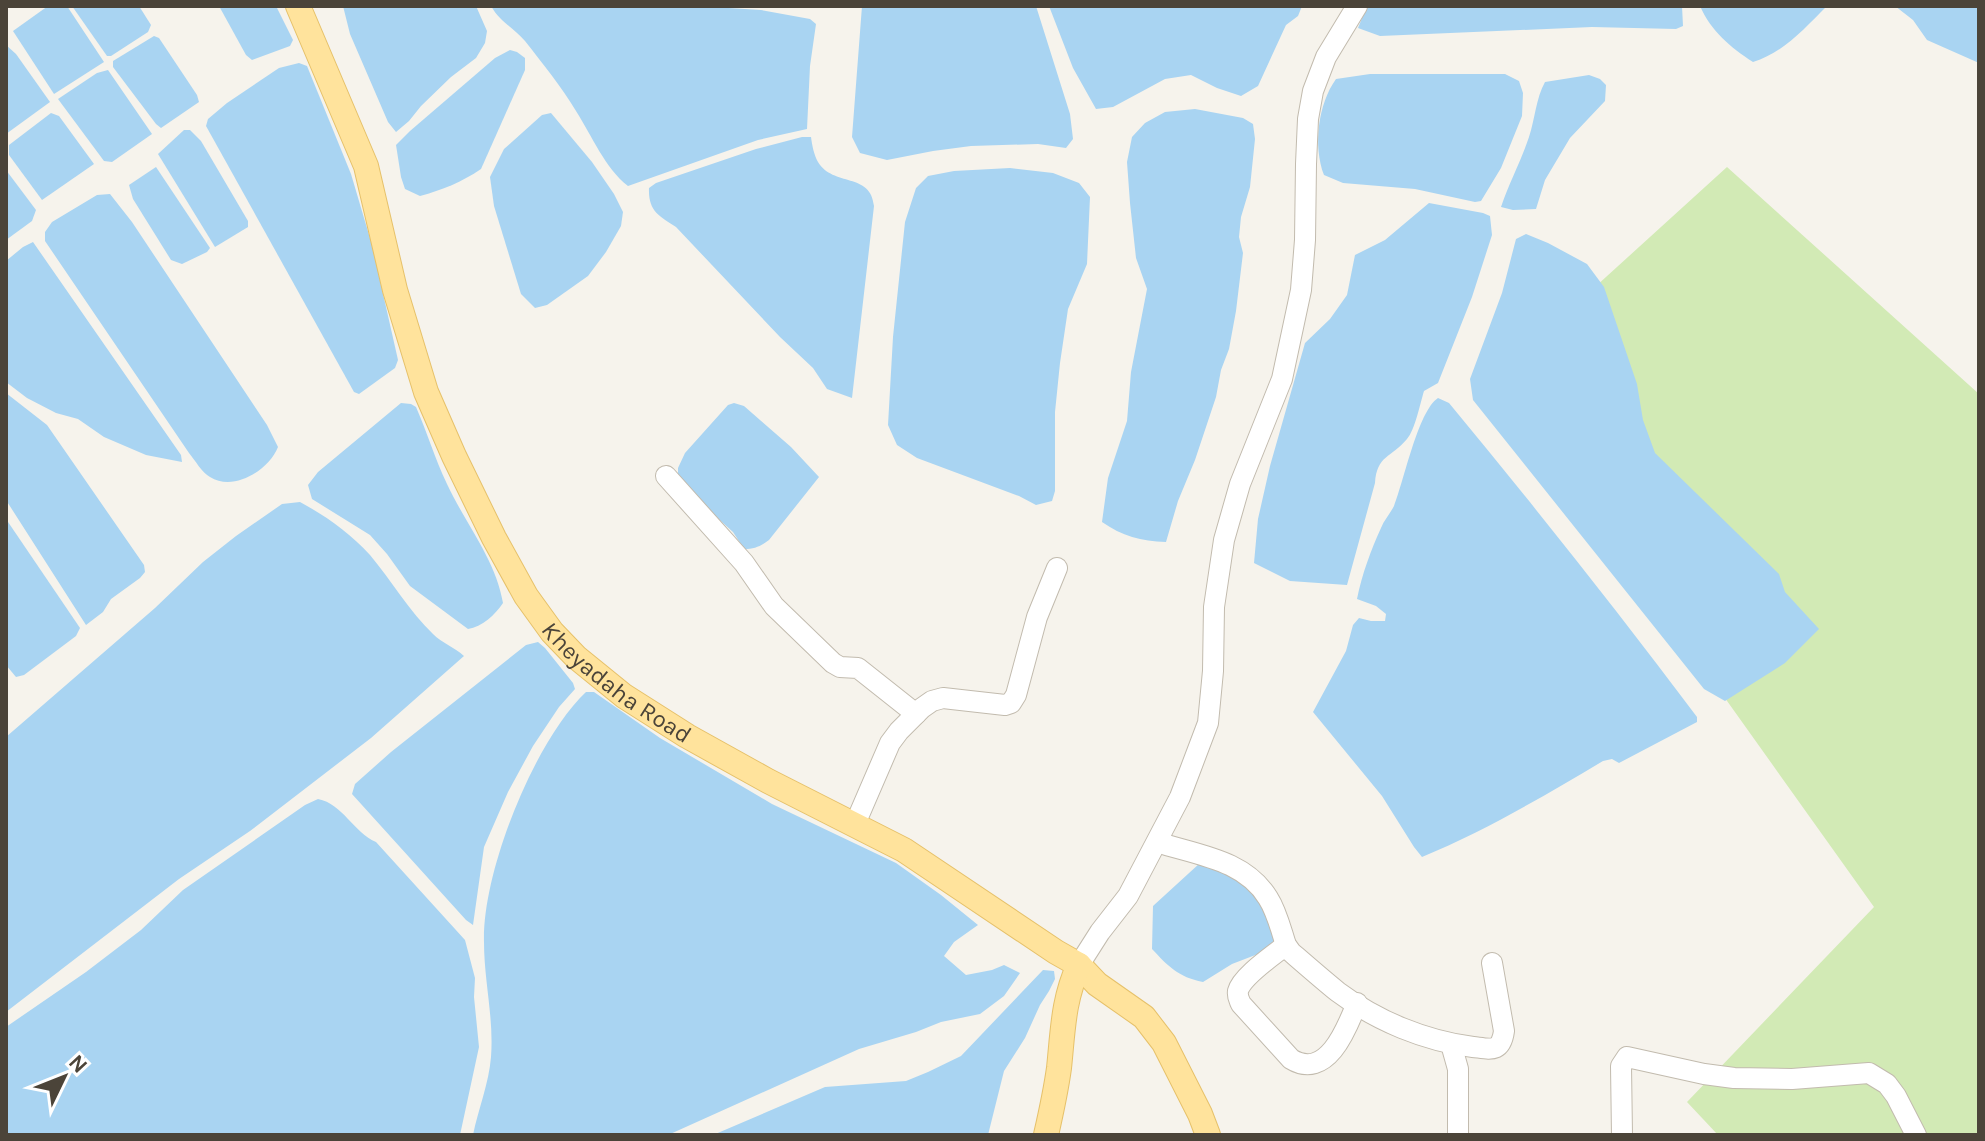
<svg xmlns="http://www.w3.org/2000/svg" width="1985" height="1141" viewBox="0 0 1985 1141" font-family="Karla,sans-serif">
<rect width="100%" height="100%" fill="#f6f3ec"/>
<polygon fill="#d2eab5" points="1727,167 1979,394 1979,1135 1718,1135 1687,1102 1874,907 1496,377"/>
<g fill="#a9d4f2">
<polygon points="48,6 67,6 104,62 54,94 13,31"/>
<polygon points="72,6 139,6 151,25 148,32 111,56 107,56"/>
<polygon points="219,6 276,6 293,40 290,46 252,60 246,55"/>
<polygon points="343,6 476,6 487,31 485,43 476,58 451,77 421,106 409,121 396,132 388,122 350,34"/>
<path d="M 491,6 L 696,6 L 761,10 L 810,19 L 816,24 L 810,66 L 807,129 L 758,140 L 628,186 C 605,168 592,136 576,111 C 561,86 543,64 525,41 C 513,27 500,22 491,6 Z"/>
<polygon points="862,6 1036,6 1070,114 1073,139 1066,148 1038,144 971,146 933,151 887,160 860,153 852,137"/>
<polygon points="1049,6 1302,6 1298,16 1286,25 1258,86 1241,96 1217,88 1191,75 1165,79 1113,107 1096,109 1073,68"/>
<polygon points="1367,6 1682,6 1683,26 1676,29 1592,27 1380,36 1358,28"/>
<path d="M 1700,6 L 1827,6 C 1805,28 1783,53 1753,62 C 1730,47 1711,31 1700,6 Z"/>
<polygon points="1895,6 1979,6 1979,63 1927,40 1913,20"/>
<polygon points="154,36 159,38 197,95 199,102 161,128 156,124 113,67 113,61"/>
<polygon points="6,45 16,54 50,102 6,134"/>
<path d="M 510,50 L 517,52 L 525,58 L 525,70 L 481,169 C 462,182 442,190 420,196 L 405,189 L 401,177 L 396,145 L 410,131 L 495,58 Z"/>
<polygon points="299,63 307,66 351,174 372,245 398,360 395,368 359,394 354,392 206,126 208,119 227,103 279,68"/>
<polygon points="108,70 152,134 112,162 104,161 58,99 97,73"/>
<path d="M 1370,74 L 1505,74 L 1519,81 L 1523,93 L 1522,116 L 1501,168 L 1481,201 L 1475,202 L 1415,189 L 1343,183 L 1324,175 C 1313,146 1318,104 1336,79 Z"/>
<path d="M 1589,75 L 1600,79 L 1606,85 L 1605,101 L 1570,138 L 1545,180 L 1536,209 L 1513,210 L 1501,207 C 1509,183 1521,161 1529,137 C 1535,119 1536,98 1545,82 Z"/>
<path d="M 1195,109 L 1243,118 L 1253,124 L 1255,139 L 1250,187 L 1241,217 L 1239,237 L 1243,253 L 1236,311 L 1229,349 L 1221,370 L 1216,397 L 1195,460 L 1178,501 L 1166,542 C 1141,541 1122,536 1102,522 L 1108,478 L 1127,421 L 1131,372 L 1147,289 L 1136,258 L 1130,203 L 1127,162 L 1132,137 L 1145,123 L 1165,112 Z"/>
<polygon points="51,113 59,116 94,164 42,200 9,155 9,145"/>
<polygon points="551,113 592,162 614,194 623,212 621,226 606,252 588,276 547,305 535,308 521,294 494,206 490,177 504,149 542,115"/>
<polygon points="184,130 190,130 201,141 248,221 248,227 215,247 158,154"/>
<path d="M 802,137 L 811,137 C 812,145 814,155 818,162 C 833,187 871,172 874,206 L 852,398 L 827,389 L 813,368 L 780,337 L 676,227 C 659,216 648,211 649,188 L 656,183 L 756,149 Z"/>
<polygon points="156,167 210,248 207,252 182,264 171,260 133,199 129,185"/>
<polygon points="1010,168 1053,173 1079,183 1090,197 1087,264 1068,309 1060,363 1055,412 1055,491 1052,501 1036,505 1019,496 917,458 897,445 888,425 893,337 905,222 916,188 928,176 954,171"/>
<polygon points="6,170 36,210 32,221 6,240"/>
<path d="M 110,194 L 132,222 L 267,425 L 278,447 C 269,470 234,492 210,477 C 202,473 195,460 189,453 L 45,241 L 45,232 L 52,222 L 97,195 Z"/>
<path d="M 1429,203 L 1483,213 L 1490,216 L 1492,235 L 1472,297 L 1438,383 L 1424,391 C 1420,404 1415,430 1407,439 C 1391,458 1377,455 1375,483 L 1347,585 L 1290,581 L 1254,563 L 1258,519 L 1270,466 L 1305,343 L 1330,319 L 1347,295 L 1355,255 L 1385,240 Z"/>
<polygon points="1526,234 1548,243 1587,264 1604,287 1637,384 1643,420 1655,453 1779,574 1785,592 1819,629 1785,663 1725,701 1704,689 1473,400 1470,379 1502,293 1516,239"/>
<polygon points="33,242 181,455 182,462 146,455 104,437 78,419 56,413 27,398 6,382 6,261 23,247"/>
<polygon points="6,393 47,425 144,565 145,572 140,578 111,599 103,612 86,625 6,500"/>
<path d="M 1438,398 L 1449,403 C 1534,506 1617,610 1697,717 L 1697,722 L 1619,763 L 1612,759 L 1603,761 C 1544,796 1485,831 1422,857 L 1414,847 L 1382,796 L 1313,712 L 1346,651 L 1353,625 L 1359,618 L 1371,621 L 1385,621 L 1386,614 L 1376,606 L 1357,599 C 1362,574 1371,550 1381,528 C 1384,520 1390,514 1394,506 C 1404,481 1418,411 1438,398 Z"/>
<path d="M 401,403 L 411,404 L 416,407 C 427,432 435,459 447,484 C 465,523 496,560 503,603 C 495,615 482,627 468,629 L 410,586 L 387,554 L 370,535 L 312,499 L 308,485 L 318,472 Z"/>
<path d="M 734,403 L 744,406 L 791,447 L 819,477 L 769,540 C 761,546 755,549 744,549 L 733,532 L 713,514 L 698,505 L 678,482 L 678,468 L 685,453 L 728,405 Z"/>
<path d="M 300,502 C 326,516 350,533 370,555 C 391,580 410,612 433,634 C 442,643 454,647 464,656 L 371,738 L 250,831 L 179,879 L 6,1012 L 6,737 L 155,608 L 203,562 L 236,536 L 282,504 Z"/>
<polygon points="6,519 80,628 76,636 24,675 16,677 6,665"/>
<polygon points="538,642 545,648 573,683 575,689 559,707 533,746 508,792 484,847 473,925 466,920 352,794 355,784 391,752 526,645"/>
<path d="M 586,692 L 594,692 L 660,738 L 772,804 L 896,863 L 941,895 L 978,925 L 954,942 L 944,956 L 966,975 L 992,970 L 1004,965 L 1020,973 L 1004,996 L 980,1014 L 941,1022 L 916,1032 L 859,1049 L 668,1135 L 473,1135 C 478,1110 489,1083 491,1057 C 494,1018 484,981 484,942 C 482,871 535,740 586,692 Z"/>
<path d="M 318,799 C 343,804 353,832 376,842 L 465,940 L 475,978 L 474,997 L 479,1047 L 460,1135 L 6,1135 L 6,1027 L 86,972 L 141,930 L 183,890 L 305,805 Z"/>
<path d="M 1200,863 L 1253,886 L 1276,937 L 1273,946 L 1258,954 L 1232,964 L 1203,982 C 1178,977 1168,966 1152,949 L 1153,906 Z"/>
<polygon points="1043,970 1054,971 1055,979 1049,991 1040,1005 1025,1038 1004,1071 988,1135 713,1135 825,1087 906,1081 928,1072 961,1056"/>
</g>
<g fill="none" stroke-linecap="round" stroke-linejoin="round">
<defs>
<g id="minor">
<polyline points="666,476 744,563 774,606 833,663 840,667 858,668 916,714"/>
<polyline points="855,824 890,743 899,731 922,708 932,701 943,698 1005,705 1011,703 1016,695 1037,617 1057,568"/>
<path d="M 1157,842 C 1196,855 1244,859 1268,898 C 1277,912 1281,930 1286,945 L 1291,952 C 1306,965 1322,979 1338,992 C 1377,1021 1425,1041 1473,1047 C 1491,1049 1501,1053 1504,1031 L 1492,963"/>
<path d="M 1286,945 C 1274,955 1242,976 1238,991 C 1237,997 1239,999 1241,1004 L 1291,1059 C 1327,1081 1347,1028 1357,1003"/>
<polyline points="1079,965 1100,932 1128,896 1180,797 1208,723 1213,671 1214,607 1224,540 1240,484 1282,379 1301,290 1305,240 1306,164 1308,119 1313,91 1326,57 1357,6"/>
<polyline points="1451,1044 1458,1069 1458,1135"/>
<polyline points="1622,1135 1621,1066 1627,1057 1704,1074 1734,1078 1792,1079 1869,1073 1887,1084 1896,1096 1916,1135"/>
</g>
<g id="major">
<path id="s1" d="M 298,6 L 366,166 L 395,290 L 426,392 L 454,456 L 494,538 L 526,596 L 552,632 L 576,657 L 624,696 L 687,736 L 768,781 L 904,850 L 1056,952 L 1079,965 L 1097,984 L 1144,1017 L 1164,1043 L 1200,1114 L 1208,1135"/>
<path d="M 1046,1135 C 1051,1113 1056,1090 1059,1068 C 1063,1030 1063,1000 1079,965"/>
</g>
</defs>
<use href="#minor" stroke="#c2bbae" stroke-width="22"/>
<use href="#major" stroke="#e6c16a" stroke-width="26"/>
<use href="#minor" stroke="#fff" stroke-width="20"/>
<use href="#major" stroke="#ffe39c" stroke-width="24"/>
</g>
<g text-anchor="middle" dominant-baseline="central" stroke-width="6" stroke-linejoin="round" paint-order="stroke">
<g font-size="24" fill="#4b4439" stroke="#fff">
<text stroke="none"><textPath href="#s1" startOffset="762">Kheyadaha Road</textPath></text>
</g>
</g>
<rect width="1985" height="1141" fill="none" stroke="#4b4439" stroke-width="16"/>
<g transform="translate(64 1077) rotate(47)" stroke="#ffffff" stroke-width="6" paint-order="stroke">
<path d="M0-6L14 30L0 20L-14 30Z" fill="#4b4439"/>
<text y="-12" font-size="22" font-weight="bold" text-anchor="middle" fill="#4b4439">N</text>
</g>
</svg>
